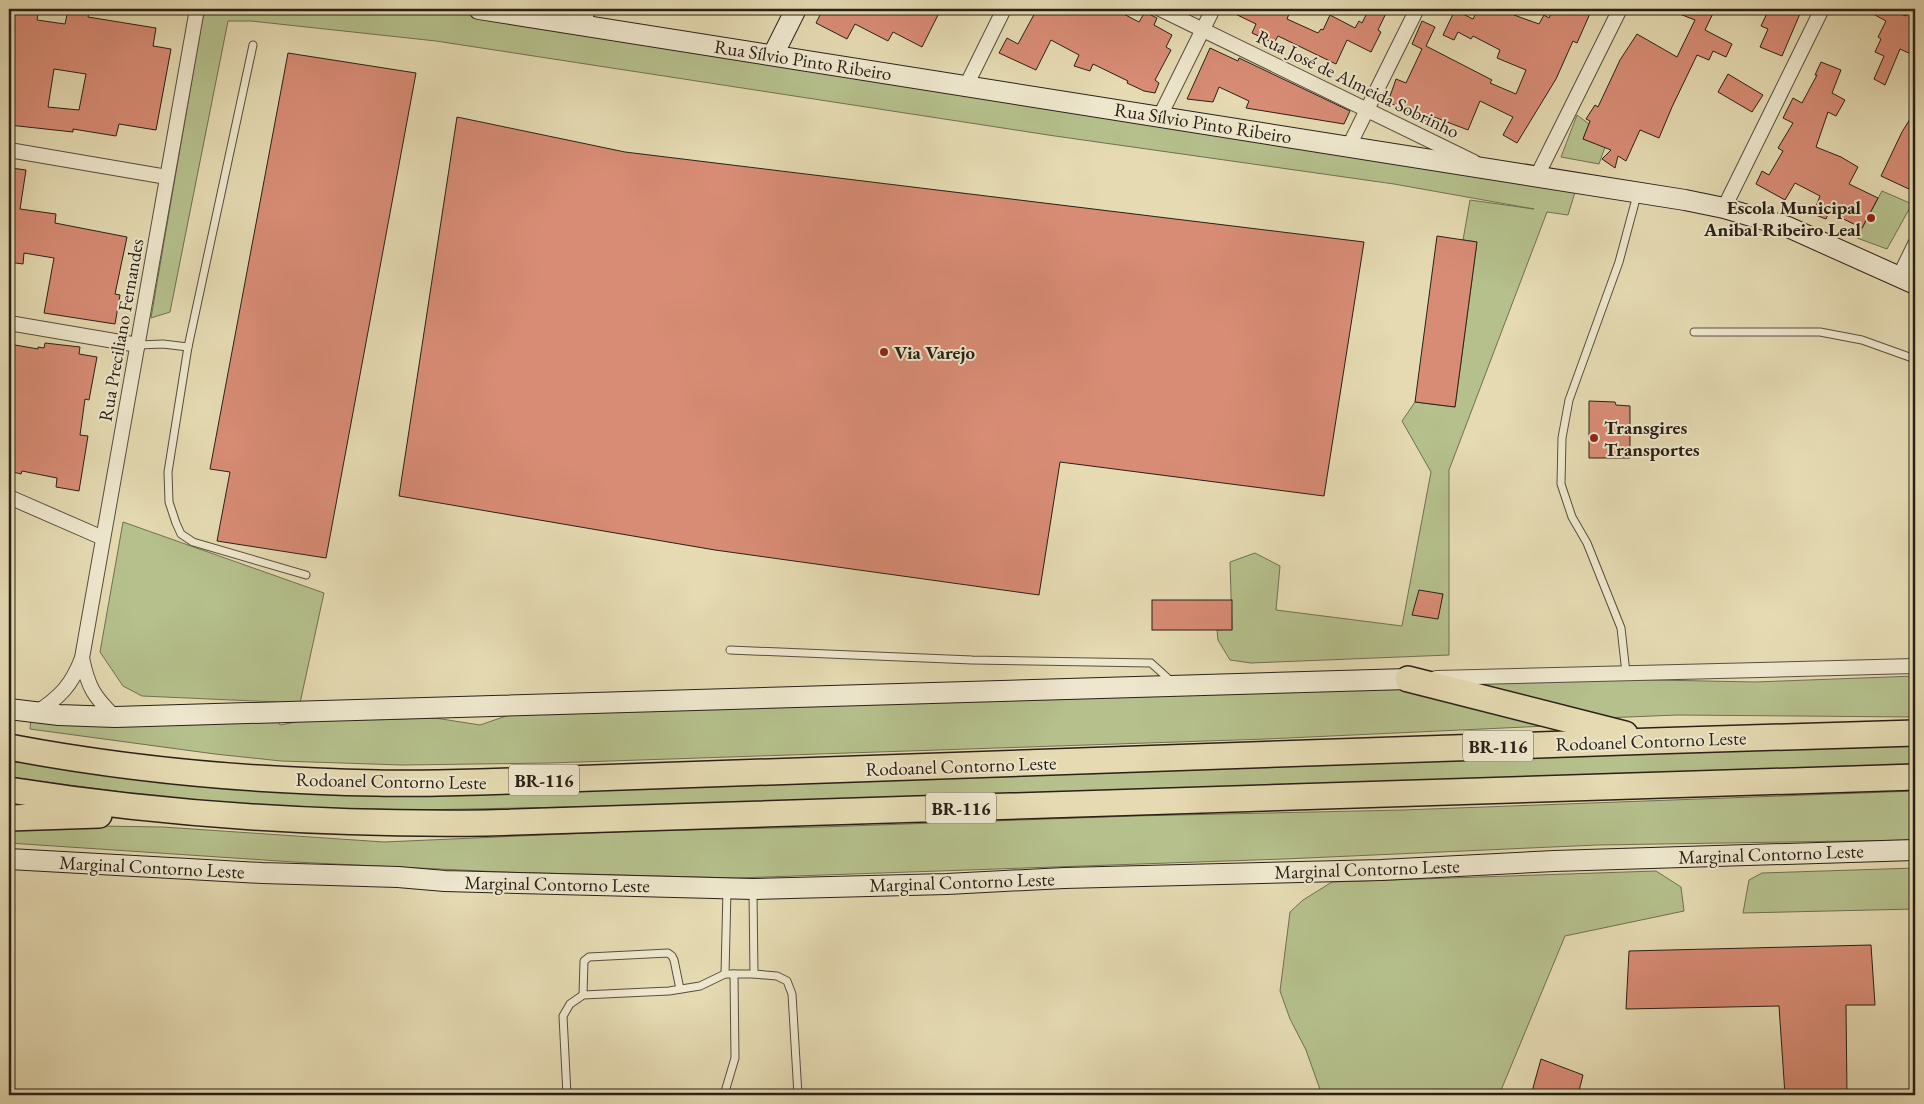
<svg xmlns="http://www.w3.org/2000/svg" width="1924" height="1104" viewBox="0 0 1924 1104" font-family="'EB Garamond',serif">
<rect width="100%" height="100%" fill="#e5dab2"/>
<filter id="stains"><feTurbulence type="fractalNoise" baseFrequency=".004" numOctaves="4"/><feColorMatrix values="0 0 0 0 .2 0 0 0 0 .09 0 0 0 0 .02 0 0 0 .5 -.17"/></filter>
<radialGradient id="worn" r=".72"><stop offset=".6" stop-color="#630" stop-opacity="0"/><stop offset="1" stop-color="#630" stop-opacity=".3"/></radialGradient>
<g fill="#b5c08c" stroke="#6f7052">
<polygon points="204,9 435,9 646,40 1576,189 1568,215 1547,212 1449,470 1449,655 1251,663 1230,660 1218,640 1217,630 1232,629 1230,562 1255,553 1280,566 1276,610 1402,626 1431,472 1402,421 1415,402 1455,407 1477,242 1463,240 1470,200 1534,209 1394,184 1055,136 436,41 251,21 228,21 170,312 151,318"/>
<polygon points="1577,115 1589,124 1583,139 1605,147 1599,164 1561,157"/>
<polygon points="1882,191 1912,204 1887,249 1857,238"/>
<polygon points="123,522 324,593 300,703 142,696 123,686 100,652"/>
<polygon points="1915,676 1915,717 1677,715 1603,718 1476,684 1605,679 1755,682"/>
<polygon points="1406,684 1547,726 1266,739 550,763 402,765 281,761 215,754 30,729 31,717 275,717 280,725 307,720 372,716 396,719 435,718 480,725 515,713"/>
<polygon points="1915,744 1915,767 1540,777 1362,785 886,797 720,804 416,810 315,808 225,803 129,793 9,777 9,754 231,786"/>
<polygon points="1915,791 1915,840 1597,845 1284,859 737,878 502,872 294,862 9,843 9,829 97,826 163,827 384,842 634,831 821,827 1134,816 1403,810"/>
<polygon points="1915,868 1915,909 1743,913 1749,880 1762,873"/>
<polygon points="1656,871 1681,887 1684,911 1565,936 1499,1095 1322,1095 1306,1050 1290,1019 1280,991 1290,912 1303,900 1332,882"/>
</g>
<g fill="#d88c75" stroke="#292017" fill-rule="evenodd">
<path d="M 11,9 L 39,9 L 37,20 L 65,24 L 68,10 L 89,13 L 88,17 L 156,28 L 153,46 L 171,49 L 156,130 L 119,124 L 116,136 L 73,129 L 73,132 L 9,125 L 9,21 ZM 54,69 L 86,74 L 79,110 L 48,107 Z"/>
<polygon points="823,9 852,9 860,13 862,9 941,9 922,47 893,32 888,41 855,24 847,39 816,23"/>
<polygon points="1037,9 1114,9 1139,22 1145,12 1157,18 1154,25 1172,35 1166,47 1171,50 1155,80 1159,83 1155,93 1144,91 1127,83 1128,81 1093,64 1090,71 1074,66 1079,55 1051,40 1036,70 999,53 1007,38 1018,44"/>
<polygon points="1225,9 1291,9 1287,19 1318,33 1321,29 1323,30 1330,15 1355,28 1359,21 1362,23 1369,9 1388,9 1378,30 1381,32 1371,52 1347,40 1336,64 1278,36 1274,43 1252,33 1256,24"/>
<polygon points="1478,9 1517,9 1514,15 1539,24 1544,15 1549,18 1553,9 1592,9 1577,43 1573,41 1556,79 1517,143 1503,135 1513,117 1480,101 1468,130 1429,115 1427,121 1388,102 1396,79 1406,83 1422,49 1412,44 1422,21 1435,27 1426,46 1492,80 1490,83 1516,94 1526,70 1497,58 1500,50 1473,36 1471,39 1458,32 1454,40 1443,35 1455,10 1473,19"/>
<polygon points="1667,9 1715,9 1705,30 1732,44 1726,57 1713,51 1709,60 1697,55 1672,107 1659,138 1640,130 1626,161 1618,156 1615,168 1602,159 1611,150 1583,139 1590,121 1586,119 1595,105 1598,107 1620,60 1637,34 1677,57 1695,20"/>
<polygon points="1769,9 1802,9 1782,56 1760,47 1768,29 1761,26"/>
<polygon points="1864,9 1886,9 1906,16 1910,9 1915,9 1915,56 1900,49 1885,85 1874,79 1884,56 1875,52 1881,39 1878,37 1886,21"/>
<polygon points="1210,48 1238,61 1239,58 1350,111 1344,124 1246,108 1249,101 1219,87 1213,102 1187,99"/>
<polygon points="288,53 416,73 326,558 217,541 230,472 210,469"/>
<polygon points="1821,62 1841,70 1832,93 1845,100 1836,116 1828,112 1816,147 1841,157 1858,167 1849,184 1878,198 1862,228 1829,212 1826,219 1813,214 1820,196 1795,183 1785,200 1756,184 1762,171 1769,175 1783,151 1778,148 1793,123 1783,118 1793,98 1802,103 1817,75 1815,75"/>
<polygon points="1728,74 1763,95 1752,112 1718,92"/>
<polygon points="1915,111 1915,181 1911,190 1881,176 1902,132"/>
<polygon points="457,117 625,152 1364,242 1324,496 1060,462 1039,595 715,550 399,496"/>
<polygon points="11,168 26,170 20,209 56,214 55,223 127,237 115,294 120,295 115,324 44,313 54,258 24,253 23,264 9,262 9,181"/>
<polygon points="1437,236 1477,242 1455,407 1415,402"/>
<polygon points="45,343 80,347 79,354 97,357 89,400 85,399 80,435 88,436 79,491 56,487 57,478 22,471 21,474 9,471 9,344 38,349 38,347 44,348"/>
<polygon points="1589,401 1615,402 1616,405 1630,406 1630,458 1589,458"/>
<polygon points="1419,590 1443,594 1438,619 1412,615"/>
<rect x="1152" y="600" width="80" height="30"/>
<polygon points="1871,945 1875,1005 1846,1005 1847,1095 1785,1095 1779,1006 1626,1009 1629,951"/>
<polygon points="1541,1059 1583,1075 1578,1095 1531,1095"/>
</g>
<g fill="none" stroke-linecap="round" stroke-linejoin="round">
<defs>
<g id="lane">
<polyline points="253,45 188,347 168,472 169,502 176,523 181,534 193,542 306,575"/>
<polyline points="1694,332 1820,332 1862,340 1915,359"/>
<polyline points="138,345 163,344 188,347"/>
<polyline points="730,650 972,660 1151,663 1172,682"/>
<polyline points="1626,673 1621,628 1587,543 1572,517 1561,484 1562,438 1569,400 1619,262 1637,195"/>
<polyline points="753,892 754,974"/>
<polyline points="725,974 727,890"/>
<polyline points="583,995 584,961 589,957 668,953 672,956 674,960 680,989"/>
<polyline points="567,1095 563,1016 570,1004 583,995 669,991 700,986 725,974 754,974 777,976 787,981 792,994 798,1095"/>
<polyline points="724,1095 735,1058 734,974"/>
</g>
<g id="street">
<polyline points="1160,9 1474,162"/>
<polyline points="581,25 589,9"/>
<polyline points="966,86 1004,9"/>
<polyline points="1160,116 1213,9"/>
<polyline points="1349,146 1417,9"/>
<polyline points="9,150 167,177"/>
<polyline points="1537,176 1620,9"/>
<polyline points="1724,208 1822,9"/>
<polyline points="1899,277 1915,244"/>
<polyline points="9,323 138,345"/>
<polyline points="9,497 103,538"/>
<path d="M 82,658 C 88,687 94,697 115,717"/>
<polyline points="1436,678 1915,666"/>
<path d="M 36,713 C 60,697 72,685 82,658 L 197,9"/>
</g>
<g id="secondary">
<polyline points="479,9 1685,200 1724,208 1788,227 1915,284"/>
<polyline points="773,55 796,9"/>
<polyline points="9,709 59,715 115,717 1408,679"/>
<polyline points="9,859 262,873 398,877 445,881 753,889 947,884 1064,878 1381,870 1554,861 1915,850"/>
</g>
<g id="highway">
<polyline points="1408,679 1625,734"/>
<path d="M 9,747 C 130,770 255,781 378,783 C 412,784 446,783 480,782 L 1652,741 L 1915,733"/>
<path d="M 9,790 C 167,815 326,825 486,823 L 1915,777"/>
<polyline points="9,818 99,815"/>
</g>
</defs>
<use href="#lane" stroke="#584e3e" stroke-width="9"/>
<use href="#street" stroke="#584e3e" stroke-width="16"/>
<use href="#secondary" stroke="#292017" stroke-width="22"/>
<use href="#highway" stroke="#292017" stroke-width="28"/>
<use href="#lane" stroke="#eee7cd" stroke-width="7"/>
<use href="#street" stroke="#eee7cd" stroke-width="14"/>
<use href="#secondary" stroke="#eee7cd" stroke-width="20"/>
<use href="#highway" stroke="#e5dab2" stroke-width="25"/>
</g>
<g fill="#8f2418" stroke="#eee7cd" stroke-width="2">
<circle cx="1871" cy="218" r="5"/>
<circle cx="884" cy="352" r="5"/>
<circle cx="1594" cy="438" r="5"/>
</g>
<g text-anchor="middle" dominant-baseline="central" stroke-width="4" stroke-linejoin="round" paint-order="stroke">
<g fill="#eee7cd" stroke="#645c4e" stroke-width="1">
<rect x="1463" y="730.5" width="70" height="31" rx="4"/>
<rect x="509" y="764.5" width="70" height="31" rx="4"/>
<rect x="926" y="792.5" width="70" height="31" rx="4"/>
</g>
<g font-size="18" font-weight="bold" fill="#292017">
<text x="1498" y="746">BR-116</text>
<text x="544" y="780">BR-116</text>
<text x="961" y="808">BR-116</text>
</g>
<g font-size="19" fill="#292017" stroke="#eee7cd">
<text transform="translate(803 60) rotate(9)">Rua Sílvio Pinto Ribeiro</text>
<text transform="translate(1358 84) rotate(26)">Rua José de Almeida Sobrinho</text>
<text transform="translate(1203 123) rotate(9)">Rua Sílvio Pinto Ribeiro</text>
<text transform="translate(121 330) rotate(-80)">Rua Preciliano Fernandes</text>
<text transform="translate(1651 741) rotate(-2)">Rodoanel Contorno Leste</text>
<text transform="translate(961 766) rotate(-2)">Rodoanel Contorno Leste</text>
<text transform="translate(391 781) rotate(1)">Rodoanel Contorno Leste</text>
<text transform="translate(1771 854) rotate(-2)">Marginal Contorno Leste</text>
<text transform="translate(152 867) rotate(3)">Marginal Contorno Leste</text>
<text transform="translate(1367 869) rotate(-2)">Marginal Contorno Leste</text>
<text transform="translate(962 882) rotate(-2)">Marginal Contorno Leste</text>
<text transform="translate(557 884) rotate(1)">Marginal Contorno Leste</text>
</g>
<g font-size="19" font-weight="bold" fill="#292017" stroke="#eee7cd" text-anchor="start">
<text x="1861" y="207" text-anchor="end">Escola Municipal<tspan x="1861" dy="22">Anibal Ribeiro Leal</tspan></text>
<text x="894" y="352">Via Varejo</text>
<text x="1604" y="427">Transgires<tspan x="1604" dy="22">Transportes</tspan></text>
</g>
</g>
<rect width="1924" height="1104" fill="none" stroke="#e5dab2" stroke-width="30"/>
<rect x="10" y="10" width="1904" height="1084" fill="none" stroke="#292017" stroke-width="2.5"/>
<rect x="15" y="15" width="1894" height="1074" fill="none" stroke="#292017"/>
<rect width="100%" height="100%" filter="url(#stains)"/>
<rect width="100%" height="100%" fill="url(#worn)"/>
</svg>
